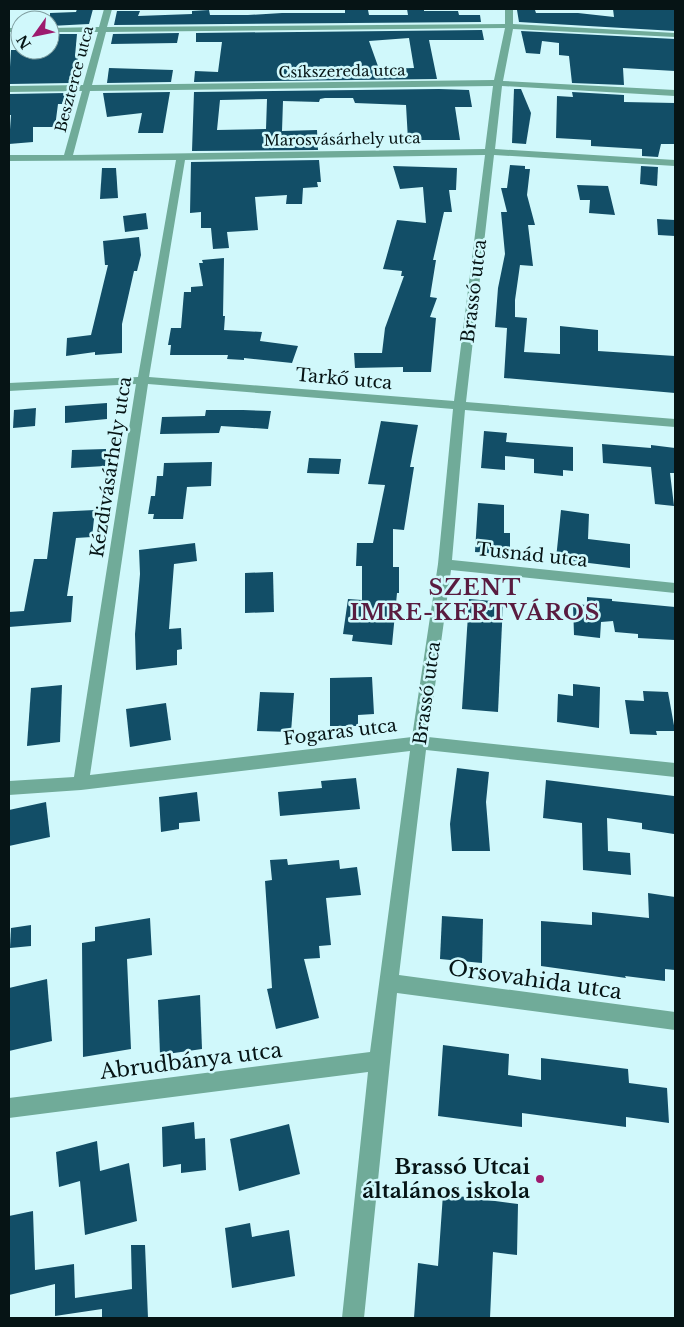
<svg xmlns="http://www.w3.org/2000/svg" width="684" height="1327" viewBox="0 0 684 1327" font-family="'Libre Baskerville',serif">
<rect width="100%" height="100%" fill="#d0f8fb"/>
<g fill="#124e67" fill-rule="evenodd">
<polygon points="77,9 93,9 89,24 50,26 50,13 76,12"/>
<polygon points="345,9 368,10 369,15 408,15 407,9 424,9 424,11 458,11 459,15 480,15 481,22 114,25 117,11 140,11 138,16 192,14 192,11 209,10 210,15 248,15 282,13 345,13"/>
<polygon points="613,9 675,9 675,31 519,22 517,10 535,10 536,13 578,13 614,17"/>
<path d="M 482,30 L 484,40 L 429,40 L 437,79 L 194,82 L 195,71 L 218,72 L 222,42 L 196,42 L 196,33 ZM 409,38 L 414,68 L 379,69 L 369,41 Z"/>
<polygon points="521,31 675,39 675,71 623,68 624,85 572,83 569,56 559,55 559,43 542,41 540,54 526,53"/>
<polygon points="179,33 177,43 111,44 113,34"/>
<polygon points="50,34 77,34 75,56 79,56 70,83 9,84 11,50 50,50"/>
<polygon points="109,68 173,70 171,82 107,83"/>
<path d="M 439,89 L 469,90 L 472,107 L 455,107 L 460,140 L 408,140 L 406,105 L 355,103 L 353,98 L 325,98 L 320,99 L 319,102 L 283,101 L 282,131 L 317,130 L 318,150 L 192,151 L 194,92 ZM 267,99 L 266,129 L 217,130 L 220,100 Z"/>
<polygon points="514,89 521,89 531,113 526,144 512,143"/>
<polygon points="170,92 163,133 138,133 142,113 107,117 103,93"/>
<polygon points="572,92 624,95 624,102 675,103 675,144 661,144 658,157 642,156 642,149 591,146 591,140 556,138 557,96 573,97"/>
<polygon points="66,93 62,104 58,104 55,127 33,127 33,142 9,144 11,115 9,115 9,94"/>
<polygon points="319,160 321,182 317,182 318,187 303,188 302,204 286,204 287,195 255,197 258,230 227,232 229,248 213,249 211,228 201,228 201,212 190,213 191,162"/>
<polygon points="510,165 525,166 525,169 530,169 527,195 535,225 528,225 533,266 520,265 515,300 515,317 527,318 524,352 560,354 560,326 598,330 598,351 675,356 675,393 504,378 507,328 495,327 498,288 505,254 501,212 507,212 501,188 507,188"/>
<polygon points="393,166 457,168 456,190 449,190 452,212 444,212 433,260 436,260 430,297 437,298 430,317 436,318 431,372 403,372 403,367 355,368 354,353 382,353 385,328 404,276 401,276 402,271 383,269 397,220 426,223 423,187 400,189"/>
<polygon points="641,166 658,167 657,186 640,184"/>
<polygon points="102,168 116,168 118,198 100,199"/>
<polygon points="577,185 608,186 615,215 589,213 590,200 580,200"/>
<polygon points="146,213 148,229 125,232 123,216"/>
<polygon points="657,219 675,220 675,236 658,235"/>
<polygon points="139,237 141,255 137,271 134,271 122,324 122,353 95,355 95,352 66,356 67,338 91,335 108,265 105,265 103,241"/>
<polygon points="224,258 223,316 225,316 224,330 262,332 260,341 298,346 292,363 244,358 244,360 227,359 228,355 170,355 171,345 168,345 171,328 181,328 184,292 191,292 191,287 203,286 199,263 203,263 202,260"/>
<polygon points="107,403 107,419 65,423 65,406"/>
<polygon points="36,408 35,426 13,428 14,410"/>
<polygon points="206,410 243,410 271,411 268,429 221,426 219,433 160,434 162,417 205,416"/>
<polygon points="381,421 418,425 410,467 414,467 404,530 393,529 393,567 399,567 399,593 397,593 392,645 352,641 353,635 343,634 348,599 362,600 362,566 356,566 357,543 373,543 385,485 368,484"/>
<polygon points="484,431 507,433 506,442 573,447 573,471 563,470 563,476 534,473 534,459 505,456 505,470 481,468"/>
<polygon points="602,444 651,448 651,445 675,448 675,473 670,473 674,506 655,504 651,467 603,463"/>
<polygon points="106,449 105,466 71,468 72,450"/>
<polygon points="309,458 341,459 339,474 307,473"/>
<polygon points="212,462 211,486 187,487 183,519 153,519 154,514 148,514 151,496 155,496 157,476 163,476 164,463"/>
<polygon points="478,503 504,505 504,533 510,533 510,555 475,552"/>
<polygon points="95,510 92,537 76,538 67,596 73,596 71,622 9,627 9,612 24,611 34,559 47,559 53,512"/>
<polygon points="561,510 589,514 588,539 630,544 630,568 556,559"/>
<polygon points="195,543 197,561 174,564 169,629 181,628 182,649 177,650 177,665 136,670 135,634 140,574 139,550"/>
<polygon points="273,572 274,612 245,613 245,573"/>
<polygon points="587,597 612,599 612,601 675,607 675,640 638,638 638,634 615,632 613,621 601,622 600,638 574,635 573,604 587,605"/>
<polygon points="469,599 503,602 498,712 462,709"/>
<polygon points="372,677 374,714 358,715 358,726 330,726 330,678"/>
<polygon points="573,684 600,687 599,728 557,722 558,694 573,696"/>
<polygon points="62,685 60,742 27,746 31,688"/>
<polygon points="643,691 668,692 675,731 656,731 657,735 630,734 625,700 644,701"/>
<polygon points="260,692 294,693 291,732 257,731"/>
<polygon points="166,703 171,740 130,747 126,709"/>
<polygon points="457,768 489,772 486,802 490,851 452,851 450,824"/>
<polygon points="356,778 360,809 280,816 278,792 322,788 321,781"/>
<polygon points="546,780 674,796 674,834 642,829 642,823 607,818 608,851 630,853 631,875 583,870 582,823 543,818"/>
<polygon points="197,792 200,821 179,823 179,829 161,832 159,797"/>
<polygon points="46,802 50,837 9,846 9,810"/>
<polygon points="287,859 288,865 339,860 340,869 357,867 361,895 326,898 331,945 319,946 320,958 304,959 319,1018 276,1029 267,989 272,988 265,881 272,880 270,860"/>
<polygon points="648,893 675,897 675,970 665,969 665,981 625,976 626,978 541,966 541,921 592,925 592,912 649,918"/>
<polygon points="442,916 483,919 482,963 440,959"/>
<polygon points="150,918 152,955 127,959 131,1049 83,1057 82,943 95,941 95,927"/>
<polygon points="31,925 31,946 10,948 11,928"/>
<polygon points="47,979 52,1041 9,1051 9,988"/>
<polygon points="200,995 202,1049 160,1055 158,1000"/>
<polygon points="443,1045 509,1054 508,1075 541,1080 541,1058 628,1069 629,1083 667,1088 669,1123 626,1117 626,1127 522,1113 522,1127 438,1116"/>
<polygon points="194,1122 195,1139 205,1138 206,1170 181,1173 181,1164 163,1167 162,1127"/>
<polygon points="289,1124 300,1174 239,1191 230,1139"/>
<polygon points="97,1141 100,1171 129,1163 137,1221 85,1235 80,1181 59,1187 56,1152"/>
<polygon points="443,1194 518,1204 517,1255 493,1252 490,1318 414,1318 418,1263 438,1266"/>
<polygon points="33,1211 35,1270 74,1264 75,1298 132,1289 131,1245 145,1245 148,1318 102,1318 102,1309 55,1316 55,1284 9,1295 9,1216"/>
<polygon points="250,1223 252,1237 289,1230 295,1276 232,1288 225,1228"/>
</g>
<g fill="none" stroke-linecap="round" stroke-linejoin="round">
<g fill="#70ab99" fill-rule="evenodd">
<path d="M 104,9 L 112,9 L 107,27 L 505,24 L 505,9 L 513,9 L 513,24 L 675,33 L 675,37 L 513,29 L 503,81 L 675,90 L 675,96 L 502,86 L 495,149 L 675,160 L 675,166 L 494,155 L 466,402 L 675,419 L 675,427 L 465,410 L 452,560 L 675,583 L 675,593 L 451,570 L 428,737 L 675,763 L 675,777 L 426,750 L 399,975 L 675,1012 L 675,1030 L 397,993 L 364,1318 L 342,1318 L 368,1072 L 9,1118 L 9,1098 L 370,1052 L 410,751 L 81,790 L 9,795 L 9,781 L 74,777 L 136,384 L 9,391 L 9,383 L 138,377 L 176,160 L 9,161 L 9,155 L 64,155 L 82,91 L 9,92 L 9,86 L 83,85 L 98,32 L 50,32 L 50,28 L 99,27 ZM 505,28 L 494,80 L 92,85 L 106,32 ZM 493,86 L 485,149 L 73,155 L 90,91 ZM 485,155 L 454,401 L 149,377 L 185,160 ZM 148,384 L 453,409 L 438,564 L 412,737 L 90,775 Z"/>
<rect x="9" y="28" width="11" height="4"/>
</g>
</g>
<circle fill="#9d1b6e" stroke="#d0f8fb" stroke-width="2" cx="540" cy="1179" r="5"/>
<g text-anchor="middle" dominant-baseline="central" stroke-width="5" stroke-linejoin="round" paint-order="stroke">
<g font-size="15" fill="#061415" stroke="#d0f8fb">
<text transform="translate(342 71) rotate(-1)">Csíkszereda utca</text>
<text transform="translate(74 79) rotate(-75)">Beszterce utca</text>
<text transform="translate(342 139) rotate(-1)">Marosvásárhely utca</text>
</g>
<g font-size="18" fill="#061415" stroke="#d0f8fb">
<text transform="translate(474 291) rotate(-83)">Brassó utca</text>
<text transform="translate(344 379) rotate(5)">Tarkő utca</text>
<text transform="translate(111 467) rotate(-81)">Kézdivásárhely utca</text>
<text transform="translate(532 555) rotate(6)">Tusnád utca</text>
<text transform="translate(427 693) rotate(-82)">Brassó utca</text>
<text transform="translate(340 732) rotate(-7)">Fogaras utca</text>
</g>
<g font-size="21" fill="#061415" stroke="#d0f8fb">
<text transform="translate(535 980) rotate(8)">Orsovahida utca</text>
<text transform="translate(191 1061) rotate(-7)">Abrudbánya utca</text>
</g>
<g font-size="21" font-weight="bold" fill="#061415" stroke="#d0f8fb" text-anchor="end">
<text x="530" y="1167">Brassó Utcai<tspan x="530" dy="24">általános iskola</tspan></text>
</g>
<g font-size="22" font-weight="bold" letter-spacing="1" fill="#591c40" stroke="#d0f8fb">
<text x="475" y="587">SZENT<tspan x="475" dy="25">IMRE-KERTVÁROS</tspan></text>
</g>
</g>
<rect width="684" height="1327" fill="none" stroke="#061415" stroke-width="20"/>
<g transform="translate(35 35) rotate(237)"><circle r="24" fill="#d0f8fb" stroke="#7f9d9f"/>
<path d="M0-4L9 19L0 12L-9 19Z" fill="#9d1b6e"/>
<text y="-8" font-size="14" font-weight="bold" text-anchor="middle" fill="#061415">N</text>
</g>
</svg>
